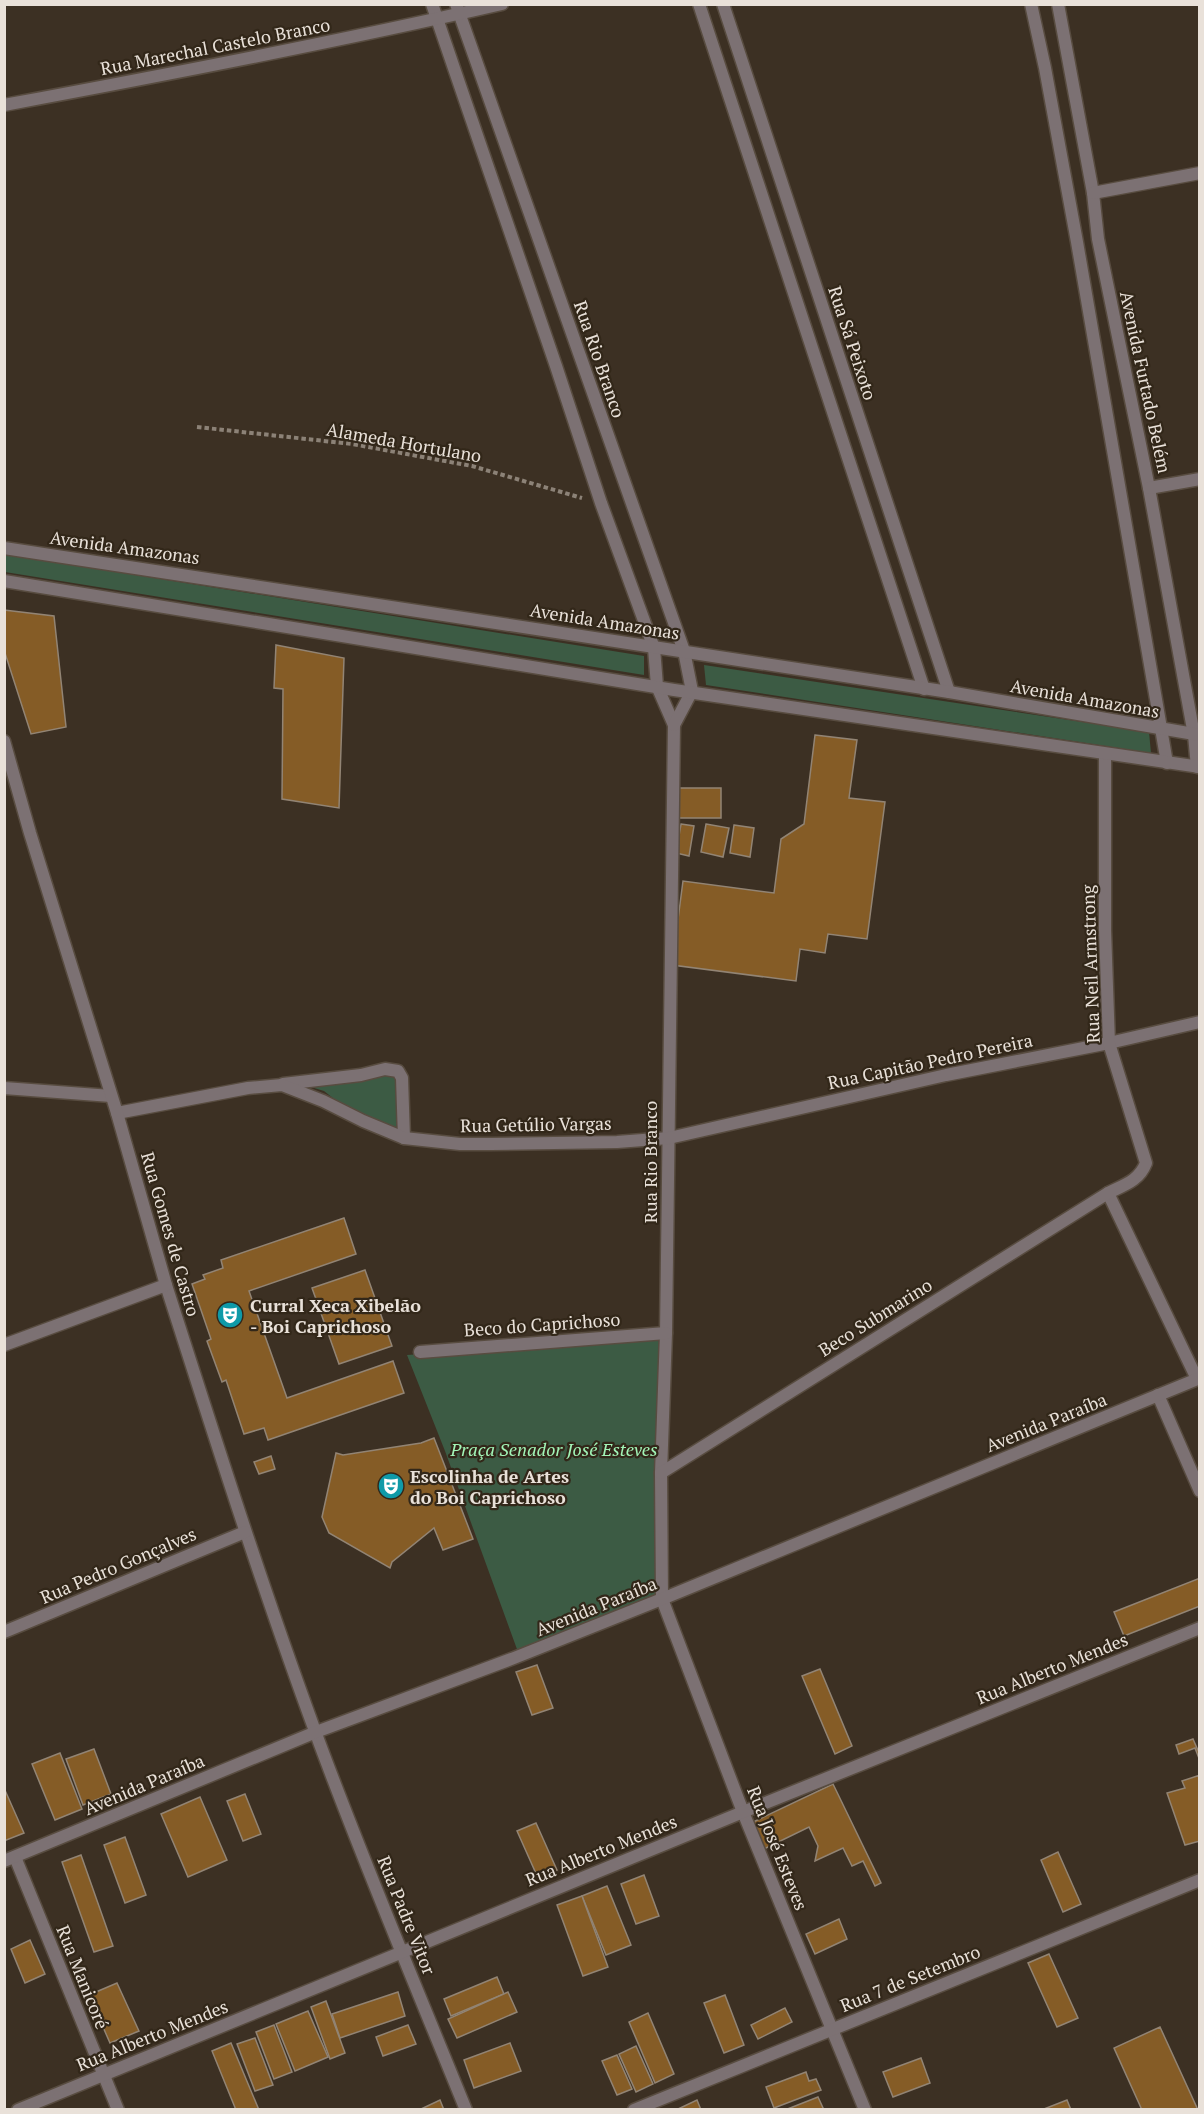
<svg xmlns="http://www.w3.org/2000/svg" width="1204" height="2114" viewBox="0 0 1204 2114" font-family="'PT Serif',serif">
<rect width="100%" height="100%" fill="#3c3023"/>
<g fill="#3c5b44">
<polygon points="4,554 644,656 644,675 5,572"/>
<polygon points="704,665 1149,732 1151,753 706,685"/>
<polygon points="395,1068 400,1133 343,1106 324,1091 298,1083"/>
<polygon points="659,1333 658,1475 661,1596 518,1652 445,1451 407,1355 581,1343"/>
</g>
<g fill="#855c26" stroke="#928474" stroke-width="1.5">
<polygon points="4,610 54,616 66,727 31,734 4,650"/>
<polygon points="276,645 344,658 339,808 282,799 283,689 274,688"/>
<polygon points="815,735 857,740 849,798 885,802 867,939 828,934 825,953 800,949 796,981 672,965 683,881 774,893 781,839 804,824"/>
<rect x="677" y="788" width="44" height="30"/>
<polygon points="681,824 694,826 689,856 676,853"/>
<polygon points="706,824 729,828 723,857 701,852"/>
<polygon points="734,825 754,828 750,857 730,853"/>
<polygon points="344,1218 356,1254 249,1291 287,1398 393,1361 404,1393 268,1440 264,1428 244,1434 226,1380 222,1382 207,1341 211,1339 192,1284 205,1279 203,1275 223,1268 221,1260"/>
<polygon points="365,1270 392,1346 339,1364 312,1288"/>
<polygon points="434,1438 473,1539 443,1550 434,1528 392,1562 390,1568 329,1533 322,1517 336,1453 343,1455 421,1443"/>
<polygon points="271,1456 275,1469 259,1474 254,1462"/>
<polygon points="1200,1578 1200,1606 1124,1636 1114,1612"/>
<polygon points="537,1665 553,1708 532,1715 516,1672"/>
<polygon points="820,1669 852,1746 835,1754 802,1676"/>
<polygon points="1193,1739 1200,1755 1200,1761 1195,1748 1179,1754 1176,1745"/>
<polygon points="94,1749 111,1794 83,1805 66,1759"/>
<polygon points="60,1753 82,1809 55,1820 32,1764"/>
<polygon points="1200,1775 1200,1841 1185,1845 1167,1793 1185,1788 1182,1781"/>
<polygon points="833,1784 881,1883 875,1886 863,1861 852,1866 843,1848 815,1861 818,1846 809,1827 764,1849 751,1823"/>
<polygon points="4,1788 24,1833 4,1841"/>
<polygon points="245,1794 261,1834 243,1841 227,1801"/>
<polygon points="200,1797 227,1860 188,1877 161,1814"/>
<polygon points="536,1823 557,1870 538,1878 517,1831"/>
<polygon points="125,1837 146,1895 125,1903 104,1845"/>
<polygon points="1058,1852 1081,1904 1063,1912 1041,1860"/>
<polygon points="81,1855 113,1946 94,1952 62,1862"/>
<polygon points="644,1875 659,1916 636,1924 621,1884"/>
<polygon points="607,1886 631,1945 606,1955 582,1896"/>
<polygon points="582,1896 608,1967 583,1976 557,1905"/>
<polygon points="839,1919 847,1939 815,1954 806,1934"/>
<polygon points="30,1940 45,1974 25,1983 11,1949"/>
<polygon points="1049,1954 1078,2018 1057,2027 1028,1963"/>
<polygon points="497,1977 504,1994 451,2016 444,1999"/>
<polygon points="117,1983 139,2031 110,2043 89,1995"/>
<polygon points="398,1992 405,2016 340,2038 332,2014"/>
<polygon points="508,1992 517,2012 457,2038 448,2019"/>
<polygon points="725,1995 744,2045 724,2053 704,2003"/>
<polygon points="326,2001 345,2053 330,2059 311,2007"/>
<polygon points="785,2008 792,2022 758,2039 751,2025"/>
<polygon points="308,2011 328,2057 295,2071 276,2024"/>
<polygon points="648,2013 674,2074 655,2083 629,2022"/>
<polygon points="274,2025 292,2072 274,2079 256,2032"/>
<polygon points="408,2025 416,2044 383,2056 376,2037"/>
<polygon points="1160,2027 1198,2110 1142,2110 1114,2048"/>
<polygon points="255,2038 273,2085 255,2091 237,2044"/>
<polygon points="231,2043 259,2110 236,2110 212,2051"/>
<polygon points="510,2043 521,2071 474,2088 464,2060"/>
<polygon points="636,2046 653,2084 636,2092 619,2054"/>
<polygon points="617,2055 632,2089 617,2095 602,2061"/>
<polygon points="921,2058 930,2083 893,2097 883,2072"/>
<polygon points="806,2072 809,2081 816,2079 821,2090 774,2108 766,2087"/>
<polygon points="818,2097 824,2110 785,2110"/>
<polygon points="440,2100 444,2110 419,2110"/>
<polygon points="697,2100 701,2110 676,2110"/>
<polygon points="1067,2100 1071,2110 1044,2109"/>
</g>
<g fill="none" stroke-linecap="round" stroke-linejoin="round">
<defs>
<g id="minor">
<polyline points="432,4 556,366 601,503 654,648 657,686 674,725 666,1333 661,1473 662,1599 743,1812 865,2110"/>
<polyline points="456,4 684,651 692,691 674,725"/>
<polyline points="699,4 924,689"/>
<polyline points="723,4 949,692"/>
<polyline points="1031,4 1045,68 1077,242 1167,763"/>
<polyline points="1058,4 1093,193 1098,239 1149,488 1194,735 1197,767"/>
<path d="M 4,105 C 171,74 337,42 502,4"/>
<polyline points="1093,193 1200,173"/>
<polyline points="1149,488 1200,479"/>
<polyline points="283,1084 361,1075 385,1069 398,1071 402,1078 404,1138"/>
<polyline points="4,1088 111,1096"/>
<polyline points="117,1113 248,1088 282,1085 323,1101 363,1121 404,1138 460,1144 491,1144 617,1142 669,1138 946,1075 1109,1043 1200,1022"/>
<polyline points="1108,1193 1197,1379"/>
<path d="M 166,1285 C 214,1435 261,1584 315,1731 C 362,1859 415,1984 466,2110"/>
<polyline points="420,1352 666,1333"/>
<polyline points="1158,1395 1200,1491"/>
<path d="M 661,1473 L 1108,1193 C 1124,1185 1139,1181 1146,1163 L 1109,1043 L 1105,930 L 1105,754"/>
<polyline points="4,1632 245,1532"/>
<polyline points="15,1857 118,2110"/>
<polyline points="18,2110 743,1812 1200,1628"/>
<polyline points="634,2110 1200,1880"/>
</g>
<g id="tertiary">
<polyline points="4,548 949,692 1200,735"/>
<polyline points="4,581 674,690 1200,767"/>
<polyline points="4,741 30,833 117,1113 166,1285 4,1345"/>
<polyline points="4,1861 316,1732 514,1658 662,1599 1200,1378"/>
</g>
</defs>
<use href="#minor" stroke="#584c40" stroke-width="15"/>
<use href="#tertiary" stroke="#584c40" stroke-width="15"/>
<polyline stroke="#8c8277" stroke-width="4" stroke-dasharray="4.5 3" stroke-linecap="butt" points="197,427 352,444 472,466 582,498"/>
<use href="#minor" stroke="#7c7173" stroke-width="12"/>
<use href="#tertiary" stroke="#7c7173" stroke-width="12"/>
</g>
<defs>
<symbol id="theatre-disc" viewBox="-11 -11 22 22"><circle r="9.5" fill="#0f9aa8" stroke="#322719"/><path d="M-5-5.5Q0-4 5-5.5V0Q5 5 0 6Q-5 5-5 0ZM-3.3-2.5H-1v1.5H-3.3ZM1-2.5H3.3v1.5H1ZM-2.8 1Q0 5.5 2.8 1Z" fill="#fff"/></symbol>
</defs>
<g fill-rule="evenodd">
<use href="#theatre-disc" x="215" y="1300" width="30" height="30"/>
<use href="#theatre-disc" x="376" y="1471" width="30" height="30"/>
</g>
<g text-anchor="middle" dominant-baseline="central" stroke-width="4.5" stroke-linejoin="round" paint-order="stroke">
<g font-size="18" fill="#e9e1d9" stroke="#322719">
<text transform="translate(215 46) rotate(-11)">Rua Marechal Castelo Branco</text>
<text transform="translate(853 343) rotate(72)">Rua Sá Peixoto</text>
<text transform="translate(600 359) rotate(71)">Rua Rio Branco</text>
<text transform="translate(1146 382) rotate(78)">Avenida Furtado Belém</text>
<text transform="translate(404 442) rotate(10)">Alameda Hortulano</text>
<text transform="translate(125 547) rotate(8)">Avenida Amazonas</text>
<text transform="translate(605 621) rotate(9)">Avenida Amazonas</text>
<text transform="translate(1085 698) rotate(10)">Avenida Amazonas</text>
<text transform="translate(1090 964) rotate(-92)">Rua Neil Armstrong</text>
<text transform="translate(930 1061) rotate(-12)">Rua Capitão Pedro Pereira</text>
<text transform="translate(536 1124) rotate(-1)">Rua Getúlio Vargas</text>
<text transform="translate(650 1162) rotate(-90)">Rua Rio Branco</text>
<text transform="translate(171 1234) rotate(74)">Rua Gomes de Castro</text>
<text transform="translate(875 1317) rotate(-32)">Beco Submarino</text>
<text transform="translate(542 1324) rotate(-4)">Beco do Caprichoso</text>
<text transform="translate(1046 1422) rotate(-22)">Avenida Paraíba</text>
<text transform="translate(118 1565) rotate(-23)">Rua Pedro Gonçalves</text>
<text transform="translate(596 1606) rotate(-22)">Avenida Paraíba</text>
<text transform="translate(1052 1668) rotate(-22)">Rua Alberto Mendes</text>
<text transform="translate(144 1784) rotate(-23)">Avenida Paraíba</text>
<text transform="translate(778 1848) rotate(68)">Rua José Esteves</text>
<text transform="translate(601 1850) rotate(-22)">Rua Alberto Mendes</text>
<text transform="translate(407 1915) rotate(68)">Rua Padre Vitor</text>
<text transform="translate(83 1977) rotate(68)">Rua Manicoré</text>
<text transform="translate(910 1978) rotate(-22)">Rua 7 de Setembro</text>
<text transform="translate(152 2035) rotate(-22)">Rua Alberto Mendes</text>
</g>
<g font-size="18" font-weight="bold" fill="#e9e1d9" stroke="#322719" text-anchor="start">
<text x="250" y="1305">Curral Xeca Xibelão<tspan x="250" dy="21">- Boi Caprichoso</tspan></text>
<text x="410" y="1476">Escolinha de Artes<tspan x="410" dy="21">do Boi Caprichoso</tspan></text>
</g>
<g font-size="18" font-style="italic" fill="#a2f5b7" stroke="#322719">
<text x="554" y="1449">Praça Senador José Esteves</text>
</g>
</g>
<rect width="1204" height="2114" fill="none" stroke="#e9e1d9" stroke-width="12"/>
</svg>
